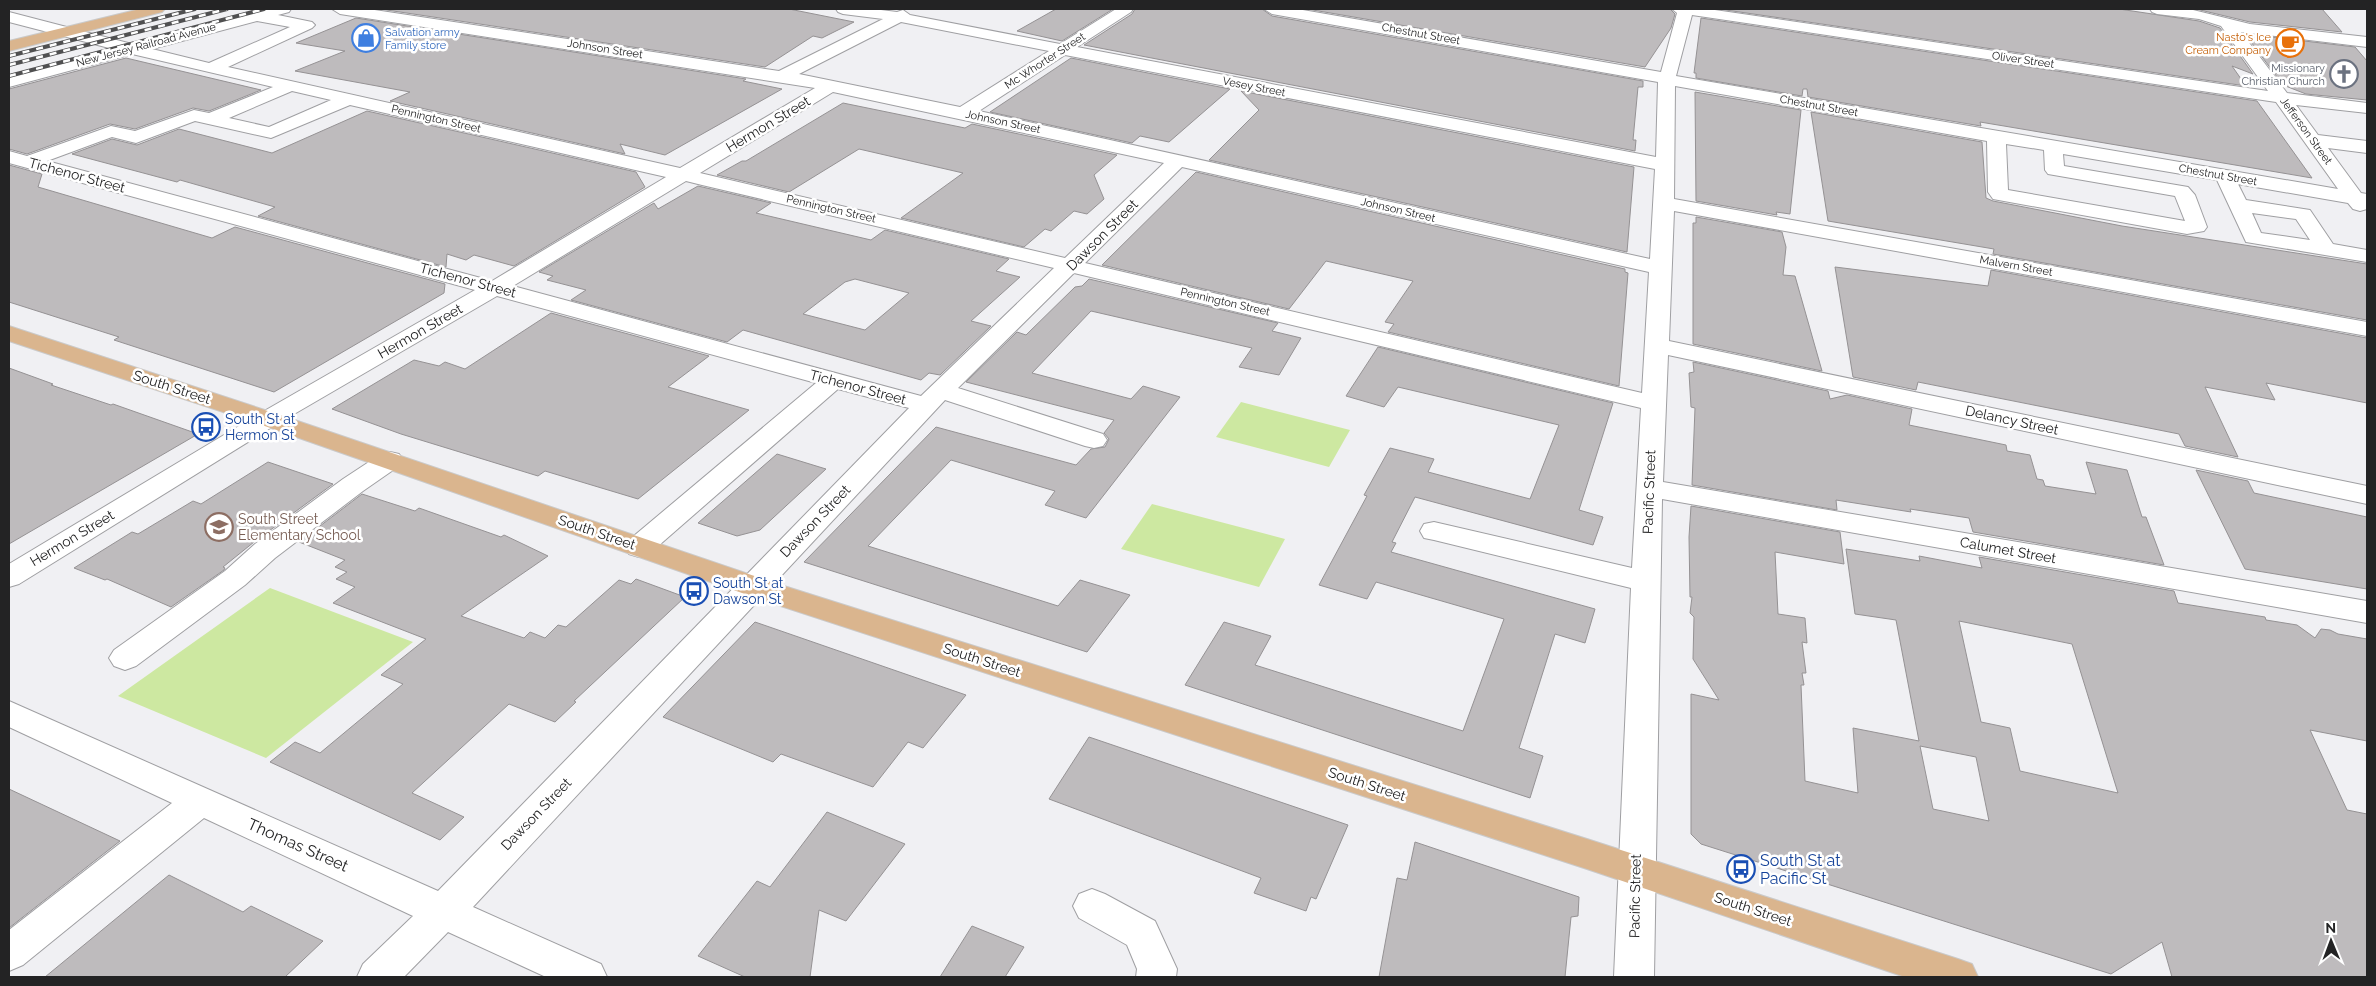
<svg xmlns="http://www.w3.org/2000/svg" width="2376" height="986" viewBox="0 0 2376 986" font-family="Raleway,sans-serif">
<rect width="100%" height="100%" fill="#f0f0f3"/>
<g fill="#cde8a1">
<polygon points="1241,402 1350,430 1329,467 1216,437"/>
<polygon points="1152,504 1285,539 1259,587 1121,549"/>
<polygon points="270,588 413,642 266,758 118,696"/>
</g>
<g fill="#bebbbd" stroke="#959294" fill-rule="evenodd">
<polygon points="380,9 789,9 854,22 822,38 813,36 765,67"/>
<polygon points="1056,9 1113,9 1062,41 1017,31"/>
<polygon points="1135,9 1262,9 1272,16 1643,81 1643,87 1638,87 1633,140 1636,140 1635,151 1084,45 1132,14"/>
<polygon points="1307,9 1670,9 1675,14 1671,28 1645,67"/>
<polygon points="1719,9 2119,9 2199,21 2220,28 2253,74 2232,66 2246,86"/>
<polygon points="2196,9 2322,9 2342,32 2250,22"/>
<polygon points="356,18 746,79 743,81 782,89 665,155 620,144 625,154 390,101 410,92 295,71 345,51 296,43"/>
<polygon points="1701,18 2257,101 2312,178 2004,126 1980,122 1981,126 1808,97 1807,89 1803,89 1802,96 1696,78 1696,73 1694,73"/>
<polygon points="2245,34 2355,47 2367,61 2367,100 2306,94 2283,85"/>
<polygon points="126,58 261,90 209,111 193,108 135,129 110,124 27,154 9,149 9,89"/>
<polygon points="1071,58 1230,89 1169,142 1140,136 1132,143 990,112"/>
<polygon points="1241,91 1634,167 1627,252 1209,160 1259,110"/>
<polygon points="1695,92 1801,110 1790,214 1776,212 1777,215 1696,201"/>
<polygon points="843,103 965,128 972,124 1117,155 1094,175 1104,199 1087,214 1074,211 1051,231 1045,229 1024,247 901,218 963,173 859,149 789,192 717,175 742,161 746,161"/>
<polygon points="367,111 636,172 645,187 514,266 474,255 466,260 447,254 446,267 258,216 275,207 180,180 177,182 72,154 112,139 137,145 179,129 272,153"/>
<polygon points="1811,112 1982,142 1986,198 1993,201 2122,226 2367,264 2367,320 1993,254 1994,249 1828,221"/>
<polygon points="9,165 42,174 38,187 212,238 235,227 445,284 444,293 274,392 114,340 119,337 9,302"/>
<polygon points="1196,172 1625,269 1625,272 1628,273 1619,386 1388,332 1394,324 1385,322 1413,281 1326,261 1289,309 1102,265"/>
<path d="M 698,186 L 771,203 L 756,213 L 773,217 L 871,240 L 885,230 L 1009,259 L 996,271 L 1020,277 L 971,321 L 991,326 L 940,375 L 929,373 L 921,380 L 743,330 L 727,342 L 571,300 L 586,290 L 547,280 L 553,276 L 539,272 L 654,203 L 658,209 ZM 855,279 L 909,293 L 865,330 L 803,314 L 845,282 Z"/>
<polygon points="1696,217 1782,232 1786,247 1783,275 1795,276 1822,371 1693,344 1693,223 1696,223"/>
<polygon points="1835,267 1988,286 1991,270 2367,338 2367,403 2266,383 2275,400 2205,387 2238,457 2185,446 2179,434 1918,382 1916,390 1853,377"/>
<polygon points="1089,279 1278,323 1272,331 1301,338 1279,375 1239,367 1252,348 1091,311 1032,373 1131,399 1143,386 1180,397 1086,518 1045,505 1055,491 951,460 868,546 1058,606 1080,580 1130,595 1087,652 804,562 936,427 1076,465 1091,449 1105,447 1109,439 1104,433 1114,420 966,382 1017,332 1026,335 1075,287 1082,286"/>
<polygon points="551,313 709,356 668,387 749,410 638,499 545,471 538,476 401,434 332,409 414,360 439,366 445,362 465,369"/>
<polygon points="1378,347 1613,403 1579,510 1603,517 1593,545 1415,497 1392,542 1396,543 1391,552 1595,609 1585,643 1555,634 1519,748 1543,756 1530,798 1185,685 1224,622 1271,636 1255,665 1463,731 1504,619 1376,582 1367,599 1319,585 1367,496 1364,495 1390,448 1434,459 1428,472 1530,499 1559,425 1398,387 1384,407 1346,396"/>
<polygon points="1693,362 1828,391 1830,399 1847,395 1912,409 1909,425 2006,445 2007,451 2030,455 2037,479 2043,480 2045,486 2096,494 2086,462 2127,470 2142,517 2146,517 2164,565 1973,532 1969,518 1910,509 1911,512 1836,500 1837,510 1692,485 1695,408 1691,407 1689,373 1694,372"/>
<polygon points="9,368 53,384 51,385 111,405 113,404 198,434 9,544"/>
<polygon points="777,454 826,469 760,530 737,536 698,523"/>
<polygon points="268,462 333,484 254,542 223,567 225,568 224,570 171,607 107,579 105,580 74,568 132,532 138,534 193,501 201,504"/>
<polygon points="2196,470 2248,481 2254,493 2367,517 2367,589 2245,569"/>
<polygon points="362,494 415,511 419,508 501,537 504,535 548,556 461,616 524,638 530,632 545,638 558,625 566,627 619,580 631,584 636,579 685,597 574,701 576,702 555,722 509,704 412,793 464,817 440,840 270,762 295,742 320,753 403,684 381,675 426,639 333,603 355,587 336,579 347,572 335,567 345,560 299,542"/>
<path d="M 1691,506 L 1840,532 L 1844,564 L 1775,552 L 1778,614 L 1805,618 L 1807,643 L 1802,642 L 1806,673 L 1802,673 L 1804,685 L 1801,685 L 1805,781 L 1858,793 L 1853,728 L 1919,741 L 1896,620 L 1855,614 L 1846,549 L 1920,561 L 1919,556 L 1982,568 L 1979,557 L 2174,591 L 2178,603 L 2265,617 L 2266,620 L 2297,625 L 2315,638 L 2321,629 L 2330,630 L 2338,634 L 2367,639 L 2367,741 L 2310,730 L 2347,810 L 2367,814 L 2367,977 L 2172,977 L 2162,942 L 2111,974 L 1701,844 L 1691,834 L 1691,694 L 1719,700 L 1693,659 L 1694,617 L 1690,613 L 1692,597 L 1690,597 L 1689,537 ZM 1959,621 L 2072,644 L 2118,793 L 2020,771 L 2010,728 L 1981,722 ZM 1920,746 L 1976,757 L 1989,821 L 1933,809 Z"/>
<polygon points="755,622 966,695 923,748 908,742 873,787 781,754 773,762 663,717"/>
<polygon points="1089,737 1348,825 1316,899 1311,897 1306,911 1254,893 1261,878 1049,799"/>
<polygon points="9,789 120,841 9,928"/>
<polygon points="827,812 905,844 846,921 819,910 810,977 745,977 698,956 757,881 770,887"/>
<polygon points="1415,842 1579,897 1578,916 1571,917 1565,977 1379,977 1397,878 1407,880"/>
<polygon points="169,875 243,912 251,906 323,941 285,977 45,977"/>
<polygon points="972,926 1024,947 1005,977 940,977"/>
</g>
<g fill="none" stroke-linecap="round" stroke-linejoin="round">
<defs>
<g id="minor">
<path d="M 267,9 L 291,9 L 289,12 L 278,15 L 312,22 L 315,25 L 312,28 L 228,67 L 680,168 L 815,88 L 340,14 L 332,9 L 368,9 L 779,71 L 883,19 L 843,14 L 838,12 L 836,9 L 873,9 L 897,12 L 903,10 L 910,15 L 1060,44 L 1116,9 L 1133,9 L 1131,12 L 1077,47 L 1656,157 L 1658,82 L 1272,14 L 1264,9 L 1297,9 L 1661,72 L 1677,13 L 1672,9 L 1708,9 L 2268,91 L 2221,26 L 2199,19 L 2157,14 L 2152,12 L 2150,9 L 2189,9 L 2250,24 L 2367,37 L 2367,47 L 2241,32 L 2287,93 L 2367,103 L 2367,113 L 2296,105 L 2318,135 L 2367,141 L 2367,153 L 2328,148 L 2361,193 L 2367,194 L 2367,209 L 2360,211 L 2353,209 L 2348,203 L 2238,184 L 2246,200 L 2310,210 L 2333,244 L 2367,250 L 2367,262 L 2246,242 L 2217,180 L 2063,154 L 2064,166 L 2188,187 L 2195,195 L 2207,227 L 2204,231 L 2187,234 L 1993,199 L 1988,192 L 1987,141 L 1675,86 L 1674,199 L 2367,322 L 2367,336 L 1674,211 L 1669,341 L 2367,486 L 2367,504 L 1668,355 L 1663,482 L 2367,601 L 2367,623 L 1662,499 L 1654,977 L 1614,977 L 1631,588 L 1434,540 L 1424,538 L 1420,531 L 1424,524 L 1434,522 L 1632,568 L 1641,408 L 1074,273 L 958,388 L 1103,434 L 1107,440 L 1103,446 L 1094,448 L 1085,446 L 945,400 L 473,907 L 601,964 L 607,977 L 546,977 L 448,932 L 404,977 L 357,977 L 363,964 L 413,916 L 204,818 L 23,965 L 9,971 L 9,930 L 172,803 L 9,727 L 9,701 L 438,891 L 909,408 L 838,389 L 649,554 L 639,557 L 629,554 L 625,547 L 629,540 L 816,383 L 497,296 L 277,424 L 19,584 L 9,587 L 9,564 L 259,414 L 475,290 L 9,163 L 9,151 L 27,156 L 111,126 L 135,131 L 194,110 L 209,113 L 273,87 L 132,54 L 9,87 L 9,77 L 113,49 L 9,22 L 9,12 L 132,44 ZM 1692,15 L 2276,102 L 2338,189 L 1676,76 ZM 257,21 L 290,27 L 209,63 L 152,49 ZM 901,22 L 1049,51 L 960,107 L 799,74 ZM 1065,55 L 1655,169 L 1650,259 L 979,111 ZM 292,91 L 331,100 L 269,127 L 229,118 ZM 833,92 L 1164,163 L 1065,258 L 700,173 ZM 350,105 L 666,177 L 492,281 L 47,161 L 112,137 L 136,143 L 195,121 L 271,138 ZM 2006,144 L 2044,150 L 2045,170 L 2048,174 L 2175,196 L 2185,221 L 2008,190 ZM 1182,167 L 1649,272 L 1642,393 L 1085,263 ZM 686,181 L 702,185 L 1054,268 L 921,396 L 513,286 ZM 2252,213 L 2296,219 L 2310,240 L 2261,233 Z"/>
<polygon points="390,452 399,454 403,460 399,466 363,491 275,558 245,585 136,666 125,670 114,666 109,658 114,650 225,571 255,544 343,479 381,454"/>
<polygon points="1092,889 1105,894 1155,921 1177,969 1176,977 1136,977 1137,969 1127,945 1079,918 1073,906 1079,894"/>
</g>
<g id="major">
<polygon points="140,9 165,9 162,12 9,51 9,41"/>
<polygon points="9,326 277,414 784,586 1587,839 1958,959 1972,964 1978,977 1905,977 1587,869 762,600 259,424 9,341"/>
</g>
</defs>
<use href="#minor" stroke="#9f9fa2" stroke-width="2"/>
<use href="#major" stroke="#cacaca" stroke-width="2"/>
<use href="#minor" fill="#fff" fill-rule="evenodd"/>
<use href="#major" fill="#dab58e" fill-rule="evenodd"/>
<defs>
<g id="rail">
<polyline points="9,56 195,9"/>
<polyline points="9,65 227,9"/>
<polyline points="9,76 264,9"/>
</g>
</defs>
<use href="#rail" stroke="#505051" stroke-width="4"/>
<use href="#rail" stroke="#fff" stroke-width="2.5" stroke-dasharray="7" stroke-linecap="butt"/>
</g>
<defs>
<symbol id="shop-ring" viewBox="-11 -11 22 22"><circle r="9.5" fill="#fff" stroke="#3f7fe0" stroke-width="1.5"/><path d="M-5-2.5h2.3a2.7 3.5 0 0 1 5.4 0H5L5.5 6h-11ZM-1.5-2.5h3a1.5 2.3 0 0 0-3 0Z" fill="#3f7fe0"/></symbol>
<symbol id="cafe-ring" viewBox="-11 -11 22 22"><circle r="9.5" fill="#fff" stroke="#e8710a" stroke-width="1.5"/><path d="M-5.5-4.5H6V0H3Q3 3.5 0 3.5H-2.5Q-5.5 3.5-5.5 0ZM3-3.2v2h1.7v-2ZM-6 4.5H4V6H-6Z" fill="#e8710a"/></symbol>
<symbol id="church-ring" viewBox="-11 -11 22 22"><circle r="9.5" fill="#fff" stroke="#6b7280" stroke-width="1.5"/><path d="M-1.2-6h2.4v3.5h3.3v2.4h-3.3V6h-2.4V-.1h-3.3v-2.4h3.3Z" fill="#6b7280"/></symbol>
<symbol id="bus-ring" viewBox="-11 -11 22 22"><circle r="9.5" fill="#fff" stroke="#1a4fb4" stroke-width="1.5"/><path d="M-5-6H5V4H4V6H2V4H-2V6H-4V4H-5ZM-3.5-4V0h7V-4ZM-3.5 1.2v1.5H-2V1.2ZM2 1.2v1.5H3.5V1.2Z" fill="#1a4fb4"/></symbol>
<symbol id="school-ring" viewBox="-11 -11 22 22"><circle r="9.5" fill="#fff" stroke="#8d6e63" stroke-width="1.5"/><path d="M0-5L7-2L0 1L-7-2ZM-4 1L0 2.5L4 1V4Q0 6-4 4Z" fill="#8d6e63"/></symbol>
</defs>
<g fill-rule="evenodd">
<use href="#shop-ring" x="350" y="22" width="32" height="32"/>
<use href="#cafe-ring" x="2274" y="27" width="32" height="32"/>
<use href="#church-ring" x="2328" y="58" width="32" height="32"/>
<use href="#bus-ring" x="190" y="411" width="32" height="32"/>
<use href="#school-ring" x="203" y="511" width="32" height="32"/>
<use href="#bus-ring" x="678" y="575" width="32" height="32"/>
<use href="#bus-ring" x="1725" y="853" width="32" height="32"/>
</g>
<g text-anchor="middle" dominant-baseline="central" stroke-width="5" stroke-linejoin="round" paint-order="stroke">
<g font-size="11" fill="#366cbe" stroke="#fff" text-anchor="start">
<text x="385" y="32">Salvation army<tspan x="385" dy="13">Family store</tspan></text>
</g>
<g font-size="11" fill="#232324" stroke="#fff">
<text transform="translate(1421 34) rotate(10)">Chestnut Street</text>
<text transform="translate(146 45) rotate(-15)">New Jersey Railroad Avenue</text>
<text transform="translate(605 49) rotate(9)">Johnson Street</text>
<text transform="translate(2023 60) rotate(8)">Oliver Street</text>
<text transform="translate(1045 61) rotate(-33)">Mc Whorter Street</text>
<text transform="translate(1254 87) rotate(11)">Vesey Street</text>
<text transform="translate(1819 106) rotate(10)">Chestnut Street</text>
<text transform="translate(436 119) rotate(13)">Pennington Street</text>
<text transform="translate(1003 122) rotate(12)">Johnson Street</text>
<text transform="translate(2306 131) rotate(54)">Jefferson Street</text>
<text transform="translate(2218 175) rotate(10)">Chestnut Street</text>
<text transform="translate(831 209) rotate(13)">Pennington Street</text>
<text transform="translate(1398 210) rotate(13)">Johnson Street</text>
<text transform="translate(2016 266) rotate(10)">Malvern Street</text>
<text transform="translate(1225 302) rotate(13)">Pennington Street</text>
</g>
<g font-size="11" fill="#c56008" stroke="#fff" text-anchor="end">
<text x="2271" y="37">Nasto's Ice<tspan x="2271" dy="13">Cream Company</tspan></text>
</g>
<g font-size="11" fill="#5b616d" stroke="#fff" text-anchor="end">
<text x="2325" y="68">Missionary<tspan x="2325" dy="13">Christian Church</tspan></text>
</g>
<g font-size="14" fill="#232324" stroke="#fff">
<text transform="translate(768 124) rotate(-31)">Hermon Street</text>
<text transform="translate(77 175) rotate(15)">Tichenor Street</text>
<text transform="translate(1102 235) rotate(-45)">Dawson Street</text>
<text transform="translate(468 280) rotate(15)">Tichenor Street</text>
<text transform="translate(420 331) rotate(-30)">Hermon Street</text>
<text transform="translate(172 387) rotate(18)">South Street</text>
<text transform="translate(858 387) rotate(15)">Tichenor Street</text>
<text transform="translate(2012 420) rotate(12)">Delancy Street</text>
<text transform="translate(1649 492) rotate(-88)">Pacific Street</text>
<text transform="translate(815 521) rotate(-46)">Dawson Street</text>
<text transform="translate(597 532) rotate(19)">South Street</text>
<text transform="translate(72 538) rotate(-31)">Hermon Street</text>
<text transform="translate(2008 550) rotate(10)">Calumet Street</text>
<text transform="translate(982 660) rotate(18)">South Street</text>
<text transform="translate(1367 784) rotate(18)">South Street</text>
<text transform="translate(536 814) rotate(-46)">Dawson Street</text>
<text transform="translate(1635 896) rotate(-89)">Pacific Street</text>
<text transform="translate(1753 909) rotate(18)">South Street</text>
</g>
<g font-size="14" fill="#164399" stroke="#fff" text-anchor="start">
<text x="225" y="419">South St at<tspan x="225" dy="16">Hermon St</tspan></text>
<text x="713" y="583">South St at<tspan x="713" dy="16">Dawson St</tspan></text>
</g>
<g font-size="14" fill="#785e54" stroke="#fff" text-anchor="start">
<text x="238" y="519">South Street<tspan x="238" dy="16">Elementary School</tspan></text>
</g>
<g font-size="16" fill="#232324" stroke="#fff">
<text transform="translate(298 845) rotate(24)">Thomas Street</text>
</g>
<g font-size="16" fill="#164399" stroke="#fff" text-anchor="start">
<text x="1760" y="860">South St at<tspan x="1760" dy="18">Pacific St</tspan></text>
</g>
</g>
<rect width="2376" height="986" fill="none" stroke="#232324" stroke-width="20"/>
<g transform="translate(2331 941) rotate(359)" stroke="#ffffff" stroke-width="4" paint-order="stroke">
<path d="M0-4L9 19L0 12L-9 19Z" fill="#232324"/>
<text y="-8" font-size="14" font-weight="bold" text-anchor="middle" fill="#232324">N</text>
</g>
</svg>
